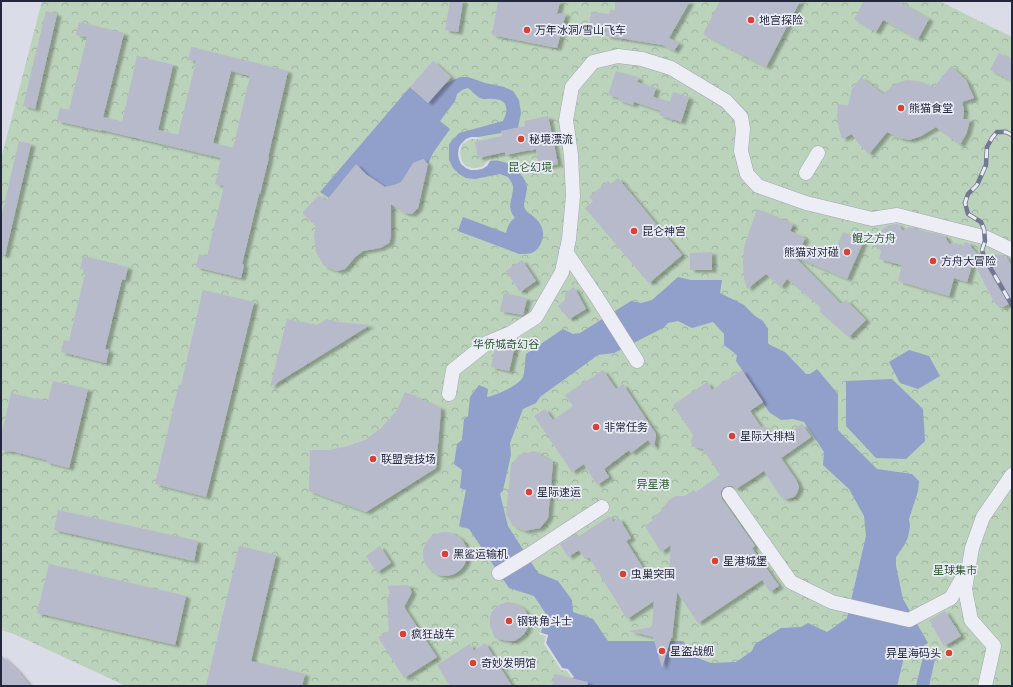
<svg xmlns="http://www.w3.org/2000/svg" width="1013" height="687" viewBox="0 0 1013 687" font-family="Helvetica,'Noto Sans SC',sans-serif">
<defs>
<pattern id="forest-crowns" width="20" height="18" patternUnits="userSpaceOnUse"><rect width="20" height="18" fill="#bbd2bb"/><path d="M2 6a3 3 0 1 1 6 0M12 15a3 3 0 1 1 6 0" fill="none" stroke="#a0b4a2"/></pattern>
<filter id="shadow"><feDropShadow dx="4.5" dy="2.5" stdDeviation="1" flood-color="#0004"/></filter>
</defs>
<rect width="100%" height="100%" fill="#dadce7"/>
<polygon fill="url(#forest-crowns)" points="42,1 939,1 1012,37 1012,686 126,686 14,634 1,630 1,159"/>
<g fill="#919fcb" fill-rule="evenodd">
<path d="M 460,77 L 468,77 L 485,83 L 504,87 L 513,91 L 519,100 L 521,113 L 518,128 L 501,131 L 501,133 L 466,139 L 458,153 L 459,159 L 461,164 L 466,168 L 471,170 L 487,166 L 490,161 C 493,161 496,160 499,161 C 510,162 526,176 527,187 C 527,193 524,201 524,206 C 525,212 531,214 534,217 C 543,225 546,234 540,245 C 535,254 529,254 519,254 L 458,231 L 463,217 L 506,233 C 508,226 509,222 515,218 C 505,206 514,198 513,186 C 512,183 510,180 508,177 L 500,174 L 475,179 L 466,178 L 459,174 L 453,168 L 449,160 L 449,144 L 459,133 L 503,121 C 509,110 508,99 493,99 C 489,98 484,100 480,98 C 476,96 472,91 468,88 L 462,90 L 457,94 L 455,101 L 440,121 L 450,129 L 433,153 L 428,164 L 423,159 L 401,182 L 395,185 L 385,187 L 367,175 L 329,198 L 320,192 L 410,87 L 428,103 L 445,84 Z"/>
<path d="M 678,277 L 691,280 L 722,280 L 720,293 L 744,305 L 755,316 L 763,321 L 768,329 L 768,343 L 770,345 L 785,352 L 806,374 L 810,374 L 817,369 L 838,394 L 838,430 L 877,469 L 912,474 L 919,481 L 918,491 L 909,519 L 910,526 L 908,537 L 905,544 L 896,557 L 896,566 L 903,599 L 928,643 L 917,650 L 913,648 L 910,649 L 905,653 L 897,686 L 571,686 L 575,680 L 568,669 L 563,669 L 546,643 L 548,635 L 541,633 L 546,614 L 534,596 L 509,588 L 469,529 L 459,526 L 466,490 L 460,488 L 462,470 L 454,464 L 457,444 L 462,440 L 464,419 L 468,416 L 470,397 L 479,385 L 488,389 L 487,397 C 497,395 518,386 523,377 C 525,372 525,359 526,354 L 563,329 L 573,334 L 580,333 L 631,301 L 641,303 L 652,300 ZM 678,321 L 692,328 L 713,322 L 724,334 L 724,345 L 737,355 L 736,361 L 742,370 L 769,412 L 781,420 L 793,419 L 804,422 L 824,452 L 823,465 L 849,489 L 864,516 L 866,536 L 847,618 L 827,632 L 808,623 L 801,627 L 781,628 L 755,644 L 752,651 L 736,662 L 711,663 L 695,657 L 683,641 L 608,641 L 593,619 L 573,612 L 572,600 L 558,581 L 538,573 L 508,526 L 500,494 L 503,490 L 511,455 L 510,443 L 523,409 L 536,403 L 540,397 L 598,355 L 614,353 L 663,328 L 668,323 Z"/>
<polygon points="909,350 929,356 940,376 918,389 900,383 889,362"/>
<polygon points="892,379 923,409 925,441 906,459 876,458 846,426 846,381"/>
<polygon points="933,651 936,655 929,686 916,686 923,657"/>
</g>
<g fill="#dadce7">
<polygon points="471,137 476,137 483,139 471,139 463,144 461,148 460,153 461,158 463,163 467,166 472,168 476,168 481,167 485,164 489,160 491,159 487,166 482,169 477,170 471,170 466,168 461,164 459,159 458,153 459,147 462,143 466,139"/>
<polygon points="539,632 548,635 546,643 562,668 568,669 574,677 571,677 567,671 561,670 544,644 546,636 540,635"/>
</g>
<g fill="#b7baca" fill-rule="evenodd" filter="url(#shadow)">
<polygon points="450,1 463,1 458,32 445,30"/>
<polygon points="498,1 560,1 557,14 566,13 557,48 492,35"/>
<polygon points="615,1 690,1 669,38 679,43 674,51 663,45 606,36 607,30 589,27 591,12 609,14 610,10 615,10"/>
<polygon points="720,1 800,1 766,67 703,34"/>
<polygon points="864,1 897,1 929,19 918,39 883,20 876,32 854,19"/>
<polygon points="46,11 57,14 35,109 23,106"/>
<path d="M 79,22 L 124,33 L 103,117 L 122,122 L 137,56 L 173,65 L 158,130 L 178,135 L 196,61 L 188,60 L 191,47 L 288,71 L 268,157 L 269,157 L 266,169 L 260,194 L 259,194 L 242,264 L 244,265 L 241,278 L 196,267 L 199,254 L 207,256 L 224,186 L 215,184 L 221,158 L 102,130 L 102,131 L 57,121 L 60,108 L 69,110 L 87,37 L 76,35 ZM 231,71 L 250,76 L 233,148 L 213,143 Z"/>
<polygon points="999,53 1012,60 1012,81 990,70"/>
<polygon points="433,61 451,77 428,103 410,87"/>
<polygon points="951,66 966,80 974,98 962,102 964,110 963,119 970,119 967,132 960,145 936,127 921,136 910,140 900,138 887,132 869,154 859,144 852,134 842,139 839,129 837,117 838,104 848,106 852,89 861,77 883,94 895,84 906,80 918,81 934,87"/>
<polygon points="616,71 639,78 637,82 656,88 653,97 670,102 673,92 689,97 681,122 659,115 661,111 634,102 633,105 618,100 619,98 608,95"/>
<polygon points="548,116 558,164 540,168 536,149 530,151 530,150 505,155 505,152 478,158 475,142 502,136 501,131 525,126 524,121"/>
<polygon points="19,141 31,144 5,255 1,255 1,218"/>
<polygon points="423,159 428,164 418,208 412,214 404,213 391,204 391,236 389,243 380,248 363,251 355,257 345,269 337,271 324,266 316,252 314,235 316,226 302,213 319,195 326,201 356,164 367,175 385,187 395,185 401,182 413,163"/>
<polygon points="618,178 682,255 649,283 585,208 593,201 589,197 608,181 611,184"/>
<polygon points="757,209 793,224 790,231 805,238 802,245 832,258 843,232 864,240 847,279 795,257 841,304 846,300 866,320 849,337 819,311 822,308 787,279 781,287 766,274 747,289 744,278 743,262 744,247"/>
<polygon points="897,224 898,224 903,231 909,227 924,231 928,234 929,232 945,236 949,244 957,243 959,246 965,246 963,244 967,242 984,262 994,254 1001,255 1005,256 1009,261 1012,268 1012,302 1003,307 997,305 994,302 973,261 967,282 954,278 949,296 898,281 902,265 879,259 881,251 875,242 882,230 889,225"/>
<polygon points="712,252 712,270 690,270 690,253"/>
<polygon points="83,256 128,267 125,280 122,279 105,349 109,350 106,363 61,352 64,340 69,341 86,270 80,269"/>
<polygon points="522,260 536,281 520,292 506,271"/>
<polygon points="574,287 586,309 569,319 558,306 565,300 565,293"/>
<polygon points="203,290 254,302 206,497 155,484 179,384 181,385"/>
<polygon points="504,293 527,298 523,315 500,311"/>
<polygon points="287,319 317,325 327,319 337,322 370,325 270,387"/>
<polygon points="507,344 515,346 509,371 491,367 495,349"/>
<polygon points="603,370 616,389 623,384 656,434 654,448 648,440 631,453 629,450 604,469 609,477 597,485 584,464 572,472 534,416 545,409 553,420 573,406 565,395"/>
<polygon points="742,370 763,402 750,411 761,427 764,426 775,443 802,424 811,437 781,458 797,481 799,487 797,493 794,497 790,498 785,499 780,496 764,471 736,489 732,486 728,486 724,487 721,491 721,495 722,499 755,546 752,548 779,586 770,592 762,580 698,623 677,592 672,638 671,638 662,668 653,637 629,631 652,627 654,601 627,619 589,557 585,559 579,550 568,557 560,544 576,534 578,537 610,516 613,522 619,518 631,538 626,541 652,582 669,570 671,545 661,552 645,526 653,520 652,518 660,512 669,500 676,496 685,496 694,490 696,492 720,475 703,449 695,447 692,445 691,441 693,435 673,405 707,382 712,390"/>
<polygon points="53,381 88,389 69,468 46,462 46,460 11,451 11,452 1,450 1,436 11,393 35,399 36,398 48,401"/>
<polygon points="405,392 441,408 436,468 366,512 309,491 310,450 329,450 348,446 365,440 381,428 397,410"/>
<polygon points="534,451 553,462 548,518 540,528 525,531 513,526 506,514 511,465 519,455"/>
<polygon points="58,510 198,541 194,561 54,530"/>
<circle cx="445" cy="554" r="22"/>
<polygon points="239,546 276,555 251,661 305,674 302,686 206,686"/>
<polygon points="380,546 391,563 377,572 366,556"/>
<polygon points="49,564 186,596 175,645 37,613"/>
<polygon points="408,585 412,592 404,607 437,657 404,678 378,637 389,631 387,600 390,592 387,586"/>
<polygon points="507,602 514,603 520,606 525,610 528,616 528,623 527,629 524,634 519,638 514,641 508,641 495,638 490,626 490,620 491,613 495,608 501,604"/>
<polygon points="945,611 961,636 944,646 929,620"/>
<polygon points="485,643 512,686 450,686 437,665 470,644 474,651"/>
<polygon points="1,655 16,669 30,686 1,686"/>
<polygon points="554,674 588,682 587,686 552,686"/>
</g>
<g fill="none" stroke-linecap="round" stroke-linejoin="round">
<defs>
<g id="minor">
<polyline points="806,173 818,153"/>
<polyline points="566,252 596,296 637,361"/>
<polyline points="449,394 453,370 487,343 511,333 536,317 562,272 569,239 573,196 571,155 566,120 572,87 593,62 618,56 642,59 671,68 726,101 741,117 743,129 741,151 747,174 758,186 806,203 872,219 897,215 987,238 1012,250"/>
<polyline points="729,494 791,582 832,602 909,620 951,598 968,568"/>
<polyline points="499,573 527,556 602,507"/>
<polyline points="985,686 994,646 971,620 965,589 972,548 983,517 1012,475"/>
</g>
</defs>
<use href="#minor" stroke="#a3a6b4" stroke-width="15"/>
<use href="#minor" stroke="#edeef5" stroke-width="14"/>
<defs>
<polyline id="rail" points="1012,135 1006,132 997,132 992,138 987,147 986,165 977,185 968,194 965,203 968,214 981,222 984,229 985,241 982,250 984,257 1012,305"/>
</defs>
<use href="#rail" stroke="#727792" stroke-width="4.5"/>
<use href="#rail" stroke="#eaecf5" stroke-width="3" stroke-dasharray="9" stroke-linecap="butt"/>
</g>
<g fill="#db4030" stroke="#eaecf5" stroke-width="1.5">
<circle cx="751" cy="20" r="4"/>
<circle cx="527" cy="30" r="4"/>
<circle cx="901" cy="108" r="4"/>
<circle cx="521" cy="139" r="4"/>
<circle cx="634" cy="231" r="4"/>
<circle cx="847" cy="252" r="4"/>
<circle cx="933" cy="261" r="4"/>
<circle cx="596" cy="427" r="4"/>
<circle cx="732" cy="436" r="4"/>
<circle cx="373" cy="459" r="4"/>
<circle cx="529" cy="492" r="4"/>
<circle cx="445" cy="554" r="4"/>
<circle cx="715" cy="561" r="4"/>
<circle cx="623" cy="574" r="4"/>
<circle cx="509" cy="621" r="4"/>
<circle cx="403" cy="634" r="4"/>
<circle cx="662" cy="651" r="4"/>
<circle cx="949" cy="653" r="4"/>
<circle cx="473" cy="663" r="4"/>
</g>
<g text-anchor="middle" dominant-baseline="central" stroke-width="3.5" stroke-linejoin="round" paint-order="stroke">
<g font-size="11" fill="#23273e" stroke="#eaecf5" text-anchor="start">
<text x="759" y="20">地宫探险</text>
<text x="535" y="30">万年冰洞/雪山飞车</text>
<text x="909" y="108">熊猫食堂</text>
<text x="529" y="139">秘境漂流</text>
<text x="642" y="231">昆仑神宫</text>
<text x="839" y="252" text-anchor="end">熊猫对对碰</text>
<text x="941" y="261">方舟大冒险</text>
<text x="604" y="427">非常任务</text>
<text x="740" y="436">星际大排档</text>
<text x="381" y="459">联盟竞技场</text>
<text x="537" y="492">星际速运</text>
<text x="453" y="554">黑鲨运输机</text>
<text x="723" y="561">星港城堡</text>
<text x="631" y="574">虫巢突围</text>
<text x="517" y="621">钢铁角斗士</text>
<text x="411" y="634">疯狂战车</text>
<text x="670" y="651">星盗战舰</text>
<text x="941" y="653" text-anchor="end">异星海码头</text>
<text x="481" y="663">奇妙发明馆</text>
</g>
<g font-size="11" fill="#2f5b32" stroke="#eaecf5">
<text x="530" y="167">昆仑幻境</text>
<text x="874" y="238">鲲之方舟</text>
<text x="506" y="344">华侨城奇幻谷</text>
<text x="653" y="484">异星港</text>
<text x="955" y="570">星球集市</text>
</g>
</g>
<rect width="1013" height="687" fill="none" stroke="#23273e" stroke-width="4"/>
</svg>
